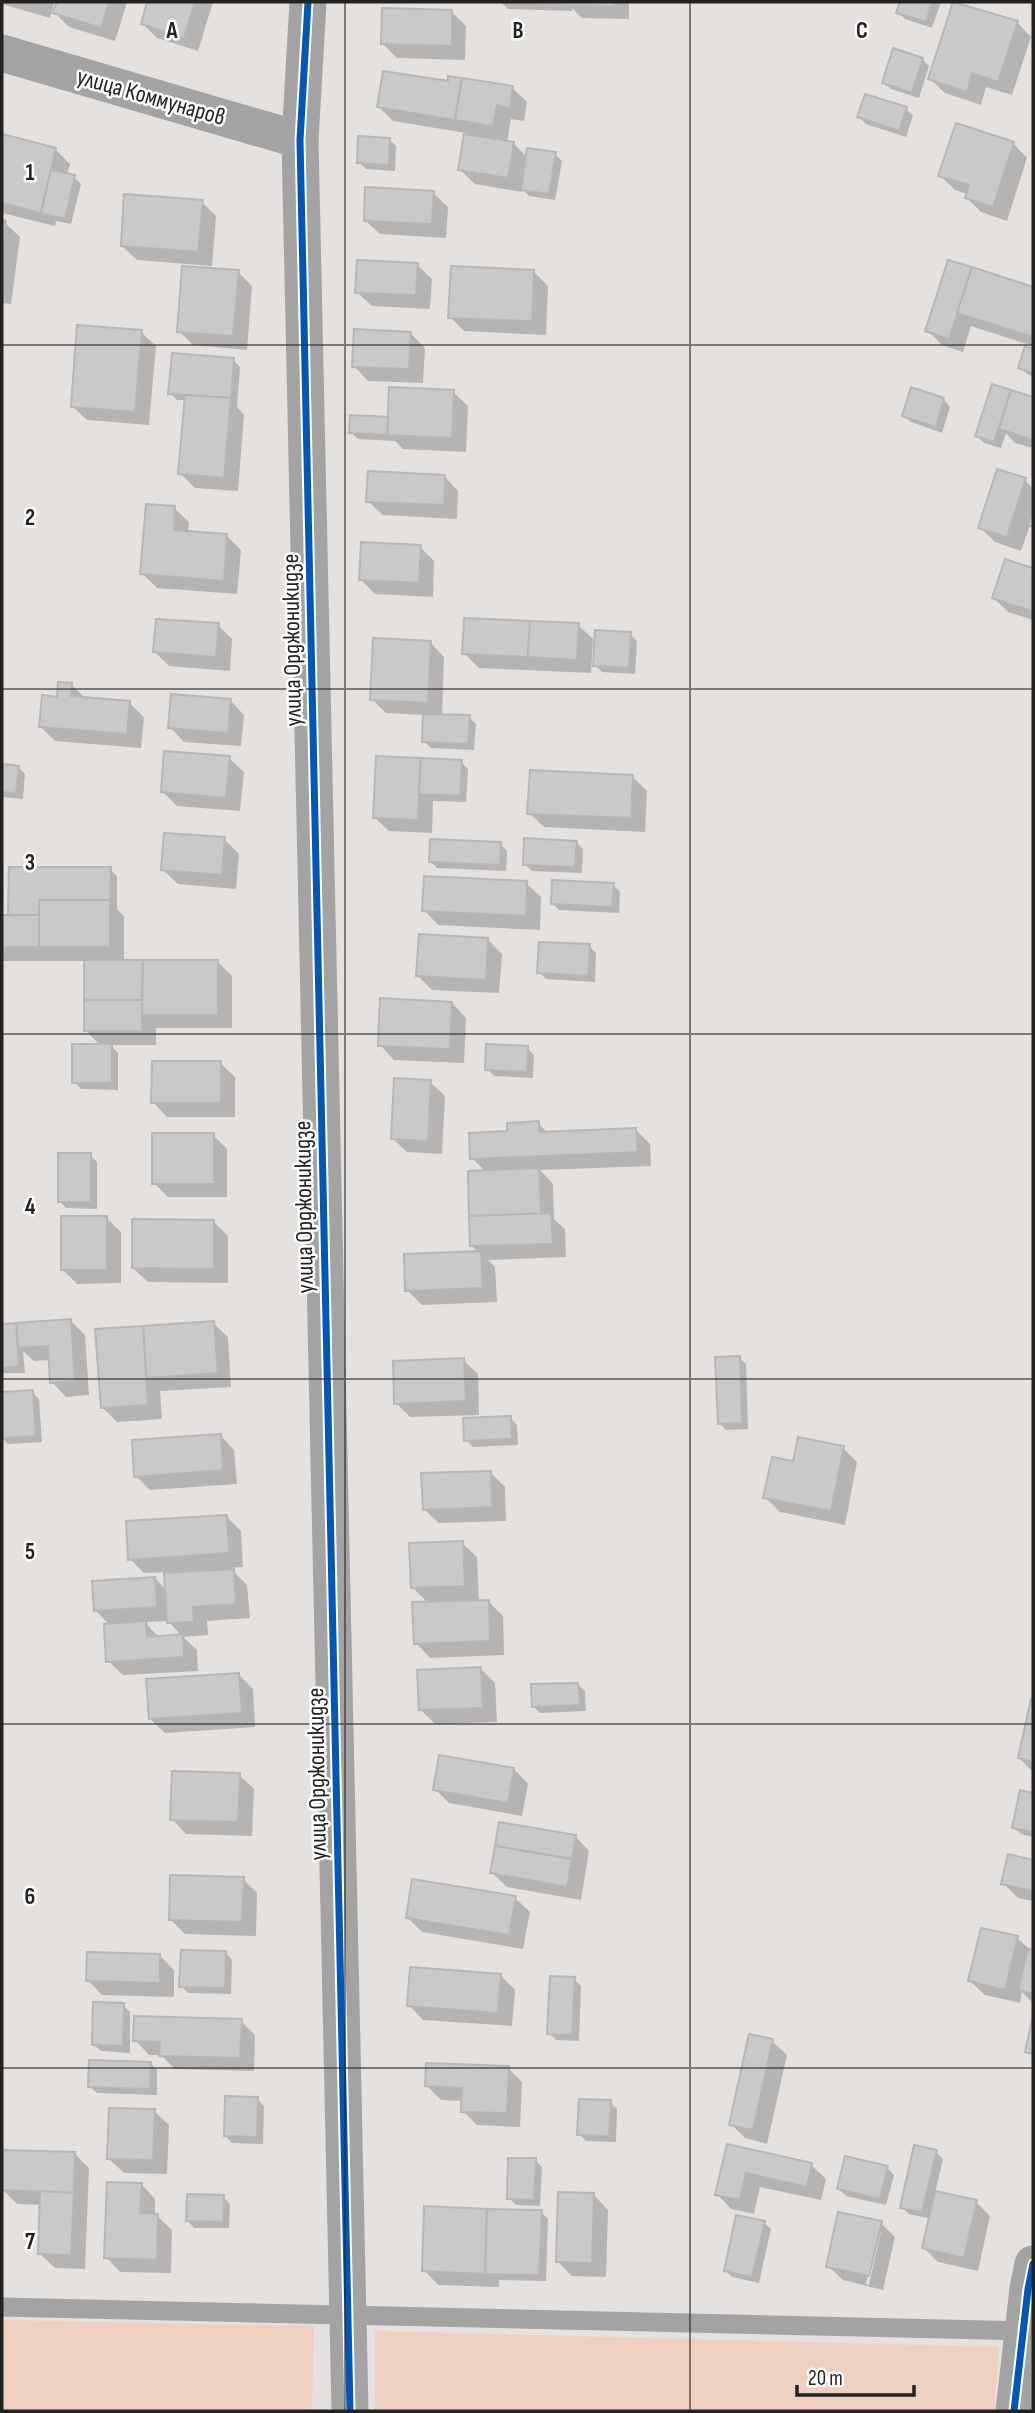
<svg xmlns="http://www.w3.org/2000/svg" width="1035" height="2413" viewBox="0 0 1035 2413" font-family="'Sofia Sans Condensed',sans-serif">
<rect width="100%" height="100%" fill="#e4e1df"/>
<g fill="#efcfc0">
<polygon points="2,2320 314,2326 312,2405 309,2411 2,2411"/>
<polygon points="375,2331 999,2347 994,2411 375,2411"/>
</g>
<g fill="#0003" fill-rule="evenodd">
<polygon points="2,2 55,2 50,18 2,4"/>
<polygon points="58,2 127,2 115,41 69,27 55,13"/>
<polygon points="149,2 213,2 198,51 157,38 143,24"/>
<polygon points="501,2 629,2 629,19 582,18 572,8 572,11 508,9"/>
<polygon points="902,2 941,2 932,28 905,19 898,12"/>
<polygon points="955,2 1017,22 1031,37 1012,95 986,87 981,105 945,93 930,79"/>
<polygon points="452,12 466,26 465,60 397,58 383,44"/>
<polygon points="894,51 923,60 929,66 919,98 891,89 884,82"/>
<polygon points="449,83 512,88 527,102 524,121 511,119 507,142 513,143 528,158 555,154 562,161 555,200 529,196 522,189 522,192 475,184 460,170 466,133 393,121 379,107"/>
<polygon points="866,96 906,109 913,116 906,137 866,124 859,117"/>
<polygon points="2,136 55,149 70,164 67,175 74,177 81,184 71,224 56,221 55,226 2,213"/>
<polygon points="389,139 396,146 395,171 366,169 359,162"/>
<polygon points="1013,143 1027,158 1007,221 981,212 967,198 968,194 955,190 940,175"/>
<polygon points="433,193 448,207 446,238 380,234 365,220"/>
<polygon points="202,202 216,216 212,266 137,260 122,246"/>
<polygon points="2,222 5,223 20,237 11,304 2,303"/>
<polygon points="949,262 1033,289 1033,346 971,326 963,352 942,345 927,330"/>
<polygon points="417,265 432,279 430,309 372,306 357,292"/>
<polygon points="238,272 252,286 247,350 193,345 179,331"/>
<polygon points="534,272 548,286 546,335 464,331 450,317"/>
<polygon points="141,332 156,346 149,425 87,420 72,406"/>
<polygon points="410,333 425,348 423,383 368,381 354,366"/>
<polygon points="1026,348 1033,351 1033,376 1027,374 1020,367"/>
<polygon points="233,360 240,367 237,407 244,415 238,491 195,488 180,473 186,400 177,400 170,393"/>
<polygon points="993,386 1033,399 1033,448 1015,443 1006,433 1001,448 984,443 977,436"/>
<polygon points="912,390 944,400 950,407 942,433 911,422 904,416"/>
<polygon points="453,392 468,406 466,452 403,449 395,441 358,439 351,432"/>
<polygon points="444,476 458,491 457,519 383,515 368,501"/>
<polygon points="1025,480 1033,489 1033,528 1030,525 1021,551 995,542 980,527"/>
<polygon points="174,508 189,522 188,533 227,536 241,550 237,594 157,588 142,573"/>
<polygon points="420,547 434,561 433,597 375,594 360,579"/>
<polygon points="1006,561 1033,570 1033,620 1008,612 994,598"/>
<polygon points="218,625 232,639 230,671 169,666 154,651"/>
<polygon points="578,625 593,639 591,673 479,668 464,653"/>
<polygon points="630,634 637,641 635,674 602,672 592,662 595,662"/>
<polygon points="430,642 444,657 442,716 469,717 476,724 474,750 431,748 424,741 425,715 386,713 372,699"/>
<polygon points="71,684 86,699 129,703 144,717 141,748 55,741 41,727 58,698"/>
<polygon points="230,700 244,715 241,746 184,742 170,727"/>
<polygon points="229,758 244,772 240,811 177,806 163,792"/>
<polygon points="461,762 468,769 466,802 433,801 432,833 389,831 374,817"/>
<polygon points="2,766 18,767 25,774 23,799 2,797"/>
<polygon points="633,777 647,791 645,832 544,827 529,813"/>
<polygon points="224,839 239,854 236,889 178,884 163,870"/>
<polygon points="576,842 583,849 582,873 532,871 525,864"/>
<polygon points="500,844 507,851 506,871 437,868 430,861"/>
<polygon points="110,869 117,876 117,909 124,916 124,962 218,962 232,976 232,1028 156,1028 156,1045 110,1045 118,1053 118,1090 81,1089 74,1082 101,1046 85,1030 86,961 2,961 2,917 13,917"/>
<polygon points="526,883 541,897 540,930 438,925 424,910"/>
<polygon points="613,885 620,892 619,913 559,910 552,903"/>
<polygon points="487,939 502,954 499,993 432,990 418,976"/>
<polygon points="589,946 596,953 595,982 546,979 539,972"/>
<polygon points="452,1003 466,1018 464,1063 394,1060 380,1045"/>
<polygon points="527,1048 534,1055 533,1078 494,1076 487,1069"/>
<polygon points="220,1063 235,1077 235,1117 167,1117 153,1102"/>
<polygon points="430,1082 445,1096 442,1154 407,1152 392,1138"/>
<polygon points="538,1123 549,1134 636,1130 650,1144 651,1166 540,1170 553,1184 554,1219 565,1229 566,1257 488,1260 495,1267 497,1302 422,1305 407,1290 479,1253 472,1246 486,1172 472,1158 509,1133"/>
<polygon points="213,1135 227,1149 227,1197 168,1197 154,1183"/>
<polygon points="90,1155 97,1162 97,1209 66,1208 59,1201"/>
<polygon points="106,1218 121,1232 121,1283 77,1284 62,1269"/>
<polygon points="213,1221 228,1236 228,1283 148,1282 133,1268"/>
<polygon points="71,1321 85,1335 89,1395 66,1397 52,1382 51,1360 34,1361 23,1351 25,1373 2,1373 2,1325"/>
<polygon points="213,1323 228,1337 231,1387 160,1391 162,1419 117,1422 102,1407"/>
<polygon points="739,1358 746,1364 748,1429 726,1430 719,1423"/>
<polygon points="463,1360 478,1374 479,1415 410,1417 396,1403"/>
<polygon points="32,1392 39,1399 42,1442 8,1444 2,1438 2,1394"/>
<polygon points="510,1418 517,1425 518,1445 473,1447 466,1440"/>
<polygon points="220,1435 234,1450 237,1484 150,1490 136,1476"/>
<polygon points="843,1448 857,1462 845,1525 780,1512 765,1497 795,1464"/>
<polygon points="490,1472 505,1487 506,1521 439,1523 424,1509"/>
<path d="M 226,1516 L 241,1531 L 243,1567 L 230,1568 L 247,1585 L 250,1618 L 207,1621 L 208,1635 L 183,1637 L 197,1650 L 198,1671 L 123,1675 L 108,1661 L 111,1626 L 95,1610 L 155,1578 L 167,1591 L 166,1572 L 144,1573 L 130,1559 ZM 168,1621 L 182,1636 L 160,1638 L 144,1622 Z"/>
<polygon points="462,1543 477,1557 479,1602 488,1601 503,1616 504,1655 430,1658 416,1643 428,1603 412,1587"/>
<polygon points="481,1669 495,1683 497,1722 435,1724 421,1710"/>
<polygon points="239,1675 253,1689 255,1727 165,1733 150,1719"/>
<polygon points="578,1684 585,1691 586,1711 540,1713 533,1706"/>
<polygon points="1033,1701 1033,1772 1019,1758"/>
<polygon points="514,1769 528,1784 522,1816 449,1803 435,1789"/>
<polygon points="239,1775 254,1789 252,1836 186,1834 172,1819"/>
<polygon points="1022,1792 1033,1795 1033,1837 1021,1834 1014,1827"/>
<polygon points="575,1836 589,1851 581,1900 507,1887 492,1873"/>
<polygon points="1009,1857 1033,1862 1033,1901 1018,1898 1003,1883"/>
<polygon points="243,1879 257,1893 256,1936 185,1934 171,1920"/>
<polygon points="515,1898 530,1912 523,1949 422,1932 407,1917"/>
<polygon points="1017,1938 1033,1952 1033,2003 1022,1992 1020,2003 985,1995 970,1981"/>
<polygon points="226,1953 232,1960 231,1994 188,1993 181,1986"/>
<polygon points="160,1956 174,1970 174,1997 102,1995 88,1980"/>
<polygon points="501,1976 515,1990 512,2026 423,2020 409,2005"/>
<polygon points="574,1979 581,1986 579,2041 556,2040 549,2033"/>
<polygon points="123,2005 130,2012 130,2053 101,2051 94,2045"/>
<polygon points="241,2021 255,2035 254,2071 175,2069 161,2055 149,2055 135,2040"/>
<polygon points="772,2041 787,2055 767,2144 745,2138 731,2124"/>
<polygon points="150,2063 157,2070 157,2095 97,2093 90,2086"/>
<polygon points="508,2068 522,2082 520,2127 477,2125 463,2111 463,2101 441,2100 427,2086"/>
<polygon points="257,2099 264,2106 263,2144 232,2143 225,2136"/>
<polygon points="610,2102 617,2109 616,2142 586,2141 579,2134"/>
<polygon points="154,2111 169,2125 167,2174 124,2173 109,2159"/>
<polygon points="728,2146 811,2165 826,2179 821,2200 760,2187 754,2214 731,2209 717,2194"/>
<polygon points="936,2152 943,2159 935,2193 976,2202 990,2216 978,2271 938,2262 924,2248 931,2219 909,2214 902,2207"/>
<polygon points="74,2153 89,2168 85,2269 55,2268 40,2254 42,2205 17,2204 3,2190"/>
<polygon points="535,2160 542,2167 540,2206 516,2205 509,2198"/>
<polygon points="887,2168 894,2175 886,2205 846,2196 839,2189"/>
<polygon points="141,2184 155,2199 155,2216 157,2216 172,2230 171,2273 120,2272 106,2257"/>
<polygon points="594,2195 608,2210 606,2277 572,2276 558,2262"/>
<polygon points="223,2197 230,2204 229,2228 194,2228 188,2221"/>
<polygon points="541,2212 548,2219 546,2281 499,2280 499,2287 438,2285 424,2270"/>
<polygon points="764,2223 771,2229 759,2283 732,2277 725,2270"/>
<path d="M 881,2223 L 895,2237 L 883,2290 L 843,2280 L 828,2266 ZM 878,2231 L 881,2231 L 869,2285 L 866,2284 Z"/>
</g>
<g fill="#cac9c9" stroke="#b7b6b6" stroke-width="2">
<polygon points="57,2 109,2 101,28 53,13"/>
<polygon points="147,2 195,2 184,38 141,24"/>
<polygon points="499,2 566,2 565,5"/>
<polygon points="566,2 615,2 615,6 565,5"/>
<polygon points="900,2 932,2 926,22 896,13"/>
<polygon points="953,2 1018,21 998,82 972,73 967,92 928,79"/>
<polygon points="382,8 452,10 452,46 381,44"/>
<polygon points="893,48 923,58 912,93 882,83"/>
<polygon points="383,71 448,81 448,76 462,78 455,120 377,107"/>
<polygon points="462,78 513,86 510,108 497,105 493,126 455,120"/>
<polygon points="865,94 907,107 899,131 857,117"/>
<polygon points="956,123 1014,142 993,207 965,198 969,185 938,176"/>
<polygon points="2,134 56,148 41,213 2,203"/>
<polygon points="464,134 514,142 508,178 458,170"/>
<polygon points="358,136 390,138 389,165 357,163"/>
<polygon points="527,148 556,152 549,194 521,190"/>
<polygon points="51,170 75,175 65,219 41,213"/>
<polygon points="365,187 434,191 432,224 364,221"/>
<polygon points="124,194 203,200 198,252 121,246"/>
<polygon points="2,220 6,221 2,254"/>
<polygon points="357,260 418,263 416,295 355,293"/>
<polygon points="948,260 972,267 949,339 925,331"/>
<polygon points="182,266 239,270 233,336 177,332"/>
<polygon points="451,266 534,270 532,321 448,318"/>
<polygon points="972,267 1033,287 1033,337 957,313"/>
<polygon points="77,325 142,330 135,412 71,407"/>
<polygon points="354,329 411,332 409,369 352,367"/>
<polygon points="1025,346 1033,349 1033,373 1018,368"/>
<polygon points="172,353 234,358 231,398 168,394"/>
<polygon points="992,384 1011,390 994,442 975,436"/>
<polygon points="389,387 454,390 452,438 387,435"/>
<polygon points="911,387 944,398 936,427 902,416"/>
<polygon points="1011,390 1033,397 1033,440 999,429"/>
<polygon points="185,395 231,398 224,478 178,474"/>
<polygon points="350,415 388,417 387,435 349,433"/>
<polygon points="997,469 1026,478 1007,537 978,528"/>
<polygon points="368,471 445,475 444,505 366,502"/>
<polygon points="146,504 175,506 174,530 227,534 224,581 140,574"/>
<polygon points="1033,508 1033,527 1028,525"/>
<polygon points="361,542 421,545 419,583 359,580"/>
<polygon points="1005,559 1033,568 1032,611 992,598"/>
<polygon points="464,618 530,621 528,657 462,654"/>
<polygon points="156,619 219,623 216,657 153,652"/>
<polygon points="530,621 579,623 577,660 528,657"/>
<polygon points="595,630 631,632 629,668 593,666"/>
<polygon points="373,638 431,641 428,703 370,700"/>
<polygon points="58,682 72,683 71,696 130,701 127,734 39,727 42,695 57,697"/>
<polygon points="171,694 231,699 228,733 168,728"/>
<polygon points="423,714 470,715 468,744 422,742"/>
<polygon points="164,751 230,756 226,798 161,792"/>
<polygon points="376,756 421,758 418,820 373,818"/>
<polygon points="421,758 462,760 460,796 419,794"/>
<polygon points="2,764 19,766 16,793 2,792"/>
<polygon points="530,770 633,775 631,818 527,814"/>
<polygon points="164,833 225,837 222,875 161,870"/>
<polygon points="524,838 577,841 575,867 523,865"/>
<polygon points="430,839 501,842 500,865 429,862"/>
<polygon points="9,867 111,867 110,900 39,900 39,915 8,915"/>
<polygon points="424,876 527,881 526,916 422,911"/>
<polygon points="552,880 614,883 612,907 551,904"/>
<rect x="39" y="900" width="71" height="47"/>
<rect x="2" y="915" width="37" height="32"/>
<polygon points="419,934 488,938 486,980 416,976"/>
<polygon points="539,942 590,944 588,976 537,973"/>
<polygon points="84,960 143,960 142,1000 84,1000"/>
<polygon points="143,960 218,960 218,1015 142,1015"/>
<polygon points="380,998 452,1002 450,1049 378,1046"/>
<rect x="84" y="1000" width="58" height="31"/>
<rect x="72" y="1044" width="40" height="39"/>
<polygon points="486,1044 528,1046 527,1072 485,1070"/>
<polygon points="152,1061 221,1061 221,1103 151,1103"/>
<polygon points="394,1078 431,1080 428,1141 391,1139"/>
<polygon points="539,1121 539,1132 636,1128 638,1152 470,1159 469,1133 507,1131 507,1123"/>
<rect x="152" y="1133" width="62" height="51"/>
<rect x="58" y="1153" width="33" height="49"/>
<polygon points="539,1168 541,1214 469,1216 468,1171"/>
<polygon points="551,1213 553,1244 470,1246 469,1216"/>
<rect x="61" y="1216" width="46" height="54"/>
<polygon points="132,1219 214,1220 214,1269 132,1268"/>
<polygon points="481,1251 483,1288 405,1291 404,1254"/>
<polygon points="71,1319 75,1381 50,1383 48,1346 18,1348 16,1323"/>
<polygon points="214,1321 218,1373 146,1378 143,1326"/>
<polygon points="16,1323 19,1366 2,1368 2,1324"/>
<polygon points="143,1326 148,1405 101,1408 95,1329"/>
<polygon points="740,1356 742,1423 718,1424 715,1357"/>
<polygon points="464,1358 466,1401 394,1404 393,1361"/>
<polygon points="33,1390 36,1436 2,1438 2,1392"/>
<polygon points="511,1416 512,1439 464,1441 463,1418"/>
<polygon points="221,1434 223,1470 134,1477 132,1440"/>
<polygon points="798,1437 844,1446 831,1511 763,1498 772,1457 793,1461"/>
<polygon points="491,1471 492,1507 423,1510 421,1473"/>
<polygon points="227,1515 229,1553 128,1560 126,1521"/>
<polygon points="463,1541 465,1586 411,1588 409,1543"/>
<polygon points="234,1569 236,1604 193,1607 194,1622 167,1623 164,1573"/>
<polygon points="155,1577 157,1607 94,1611 92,1581"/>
<polygon points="489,1600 490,1641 414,1644 412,1602"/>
<polygon points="146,1621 147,1637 183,1634 184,1657 106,1662 104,1624"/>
<polygon points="481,1667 483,1708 419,1710 417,1670"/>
<polygon points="239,1673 242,1713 149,1719 146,1679"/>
<polygon points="578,1683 580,1705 532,1707 531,1684"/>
<polygon points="1031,1699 1033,1699 1033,1762 1018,1758"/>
<polygon points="439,1755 514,1768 508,1803 433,1790"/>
<polygon points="172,1771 240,1773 238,1822 170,1820"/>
<polygon points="1020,1790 1033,1793 1033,1832 1012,1828"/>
<polygon points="499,1822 576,1835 572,1859 495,1846"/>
<polygon points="495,1846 572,1859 567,1887 490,1873"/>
<polygon points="1008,1854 1033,1860 1033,1891 1001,1884"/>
<polygon points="170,1875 244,1877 242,1922 169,1920"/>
<polygon points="412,1879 516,1896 509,1935 406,1918"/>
<polygon points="981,1928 1018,1936 1005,1990 968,1981"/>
<polygon points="1028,1949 1033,1950 1033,1994 1018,1990"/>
<polygon points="181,1950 226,1951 225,1988 179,1987"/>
<polygon points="87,1952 160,1954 160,1983 86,1981"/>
<polygon points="410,1967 501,1974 498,2013 407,2006"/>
<polygon points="550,1976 575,1977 572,2035 547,2034"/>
<polygon points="93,2002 124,2003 123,2046 92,2045"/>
<polygon points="134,2016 242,2019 240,2058 159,2056 160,2042 133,2041"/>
<polygon points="1033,2016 1033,2054 1025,2052"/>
<polygon points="749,2034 773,2039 753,2130 729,2125"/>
<polygon points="89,2060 151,2062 150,2089 88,2087"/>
<polygon points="426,2063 509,2066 507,2113 461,2112 462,2088 425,2086"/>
<polygon points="225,2096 258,2097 257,2137 224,2136"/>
<polygon points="579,2099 611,2100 609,2136 577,2135"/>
<polygon points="109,2108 155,2109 153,2160 107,2159"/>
<polygon points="727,2144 812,2163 807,2187 746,2173 740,2200 715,2195"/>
<polygon points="914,2145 937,2150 922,2212 900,2208"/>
<polygon points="3,2150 75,2152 74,2193 2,2190"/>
<polygon points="845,2156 888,2166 880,2199 837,2189"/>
<polygon points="508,2158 536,2158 534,2200 507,2199"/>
<polygon points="107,2182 142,2183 140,2213 158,2214 157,2260 104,2258"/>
<polygon points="40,2191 74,2193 71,2255 38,2254"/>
<polygon points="935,2191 977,2200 964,2258 922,2248"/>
<polygon points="558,2192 594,2193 592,2263 556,2262"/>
<polygon points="187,2194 224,2195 223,2222 186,2221"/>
<polygon points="424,2206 487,2209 485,2274 422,2271"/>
<polygon points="487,2209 542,2210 539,2275 485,2274"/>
<polygon points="838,2212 882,2221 869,2276 826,2267"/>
<polygon points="736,2215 765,2221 752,2277 724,2271"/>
</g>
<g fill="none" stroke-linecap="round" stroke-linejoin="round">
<polyline stroke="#a3a3a3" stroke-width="19" points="2,2307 1029,2331"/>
<g stroke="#a3a3a3" stroke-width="37">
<polyline points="308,2 300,140 350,2411"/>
<polyline points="2,53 300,140"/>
<polyline points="1014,2411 1028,2289 1033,2264"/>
</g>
<defs>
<g id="cycleway">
<polyline points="308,2 300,140 350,2411"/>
<polyline points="1014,2411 1028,2289 1033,2264"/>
</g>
</defs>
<use href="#cycleway" stroke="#fff" stroke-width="11"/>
<use href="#cycleway" stroke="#0057b8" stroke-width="7"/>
</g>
<path fill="none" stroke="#242221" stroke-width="2" stroke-opacity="0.55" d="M 345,2 L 345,2411M 690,2 L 690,2411M 2,345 L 1033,345M 2,689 L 1033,689M 2,1034 L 1033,1034M 2,1379 L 1033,1379M 2,1724 L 1033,1724M 2,2068 L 1033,2068"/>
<g text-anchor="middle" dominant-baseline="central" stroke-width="5" stroke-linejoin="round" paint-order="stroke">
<g font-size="24" fill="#242221" stroke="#fff">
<text transform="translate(151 97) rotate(16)">улица Коммунаров</text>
<text transform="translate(292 640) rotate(-91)">улица Орджоникидзе</text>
<text transform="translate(304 1207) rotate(-91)">улица Орджоникидзе</text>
<text transform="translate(317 1774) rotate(-91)">улица Орджоникидзе</text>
</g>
</g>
<g font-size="23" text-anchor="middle" font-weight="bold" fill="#242221" stroke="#fff" stroke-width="5" stroke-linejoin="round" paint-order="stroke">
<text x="172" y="38">A</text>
<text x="518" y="38">B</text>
<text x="862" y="38">C</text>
<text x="30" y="180">1</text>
<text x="30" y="525">2</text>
<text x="30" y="870">3</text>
<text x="30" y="1214">4</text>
<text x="30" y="1559">5</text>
<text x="30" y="1904">6</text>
<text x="30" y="2249">7</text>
</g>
<rect width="1035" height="2413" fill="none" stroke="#242221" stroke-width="7"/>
<path d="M797 2385v10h117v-10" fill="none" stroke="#242221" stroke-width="3.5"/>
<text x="808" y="2385" font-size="21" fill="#242221" stroke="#ffffff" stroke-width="5" paint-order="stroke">20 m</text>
</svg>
